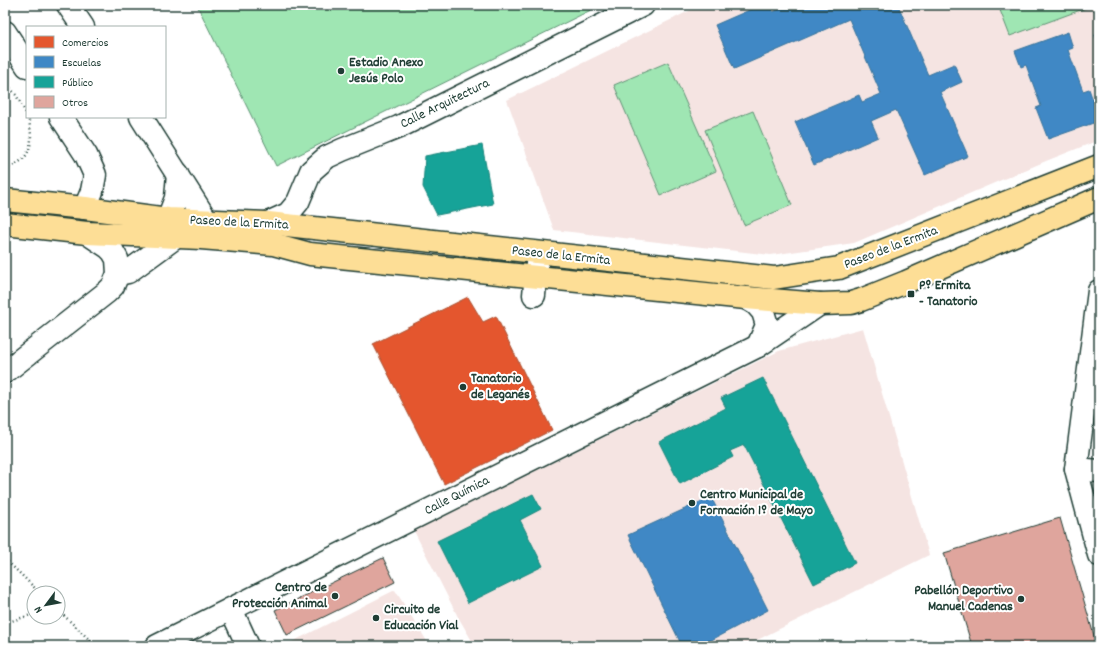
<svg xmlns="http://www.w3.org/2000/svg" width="1104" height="651" viewBox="0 0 1104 651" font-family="Dekko,sans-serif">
<rect width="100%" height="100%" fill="#fff"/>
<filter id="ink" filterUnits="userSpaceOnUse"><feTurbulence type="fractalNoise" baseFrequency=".025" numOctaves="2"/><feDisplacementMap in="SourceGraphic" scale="8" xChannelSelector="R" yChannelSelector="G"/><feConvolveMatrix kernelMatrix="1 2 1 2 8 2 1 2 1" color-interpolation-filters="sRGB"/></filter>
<g filter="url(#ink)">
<g fill="#f5e4e2">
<polygon points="704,5 1099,5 1099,140 1046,161 854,243 771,255 554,230 507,100 691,10"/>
<polygon points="863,328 929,555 745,646 475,646 457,615 414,531 779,351"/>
<polygon points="1099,408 1099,456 1094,439"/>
<polygon points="395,590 430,646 284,646"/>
</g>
<g fill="#9fe6b3" stroke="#5f9274">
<polygon points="197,5 601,5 276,166"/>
<polygon points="998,5 1094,5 1010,36"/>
<polygon points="668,62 716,171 661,195 614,85"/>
<polygon points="753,111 792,205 744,225 705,130"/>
</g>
<polygon fill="#e4572e" stroke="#a94f30" points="468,297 483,322 496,316 552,430 444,484 373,344"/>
<g fill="#3f88c5" stroke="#35729a">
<polygon points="761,5 770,5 773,12 790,5 898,5 928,75 954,64 962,82 940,92 968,156 925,175 896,110 871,121 878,137 814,165 795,122 859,95 862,102 881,94 849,19 734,69 715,25"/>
<polygon points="1068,32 1073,48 1068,50 1083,91 1089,89 1099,117 1099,121 1048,139 1036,108 1041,106 1026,65 1021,67 1015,51"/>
<polygon points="1099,33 1099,47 1095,35"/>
<polygon points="711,497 768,610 700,646 682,646 628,535"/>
</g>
<g fill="#17a398" stroke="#19847a">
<polygon points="482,145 493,204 437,215 423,187 425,156"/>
<polygon points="763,378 855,563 814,584 744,445 730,451 733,457 680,484 659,442 726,408 721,398"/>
<polygon points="533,494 541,509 520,520 543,566 468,603 437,541"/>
</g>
<g fill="#dfa59d" stroke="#1f3d34">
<polygon points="1060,518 1097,646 972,646 944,553"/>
<polygon points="383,558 395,582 287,635 275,610"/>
</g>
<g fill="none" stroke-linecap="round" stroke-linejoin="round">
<defs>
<g id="minor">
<polyline points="68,5 83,27"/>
<polyline points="5,32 27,66"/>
<polyline points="61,117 86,155 95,175 92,191 85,208"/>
<polyline points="141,117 207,221"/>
<polyline points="268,223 288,214 298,202 311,171 327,157 342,150 399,127 643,5"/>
<polyline points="153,230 168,219 176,198 178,174"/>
<polyline points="118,274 128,272 176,237"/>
<polyline points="1099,291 1076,469 1099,555"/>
<polyline points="534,295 538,253"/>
<polyline points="746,298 756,304 763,312 767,325 758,346"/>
<polyline points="5,372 107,292 113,286 118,274 117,259 113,252 108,247 87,233"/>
<polyline points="1076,469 1099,471"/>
<polyline points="231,609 248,646"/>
<polyline points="157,646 758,346 820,304"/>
</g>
<g id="major">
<polyline points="5,200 85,208 168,219 268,223 774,278 839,268 1099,166"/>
<polyline points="5,224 87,233 201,238 273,244 310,254 746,298 820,304 851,303 861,300 906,282 1099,198"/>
</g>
</defs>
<use href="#minor" stroke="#1f3d34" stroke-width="25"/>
<use href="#major" stroke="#1f3d34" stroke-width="25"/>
<g stroke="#1f3d34" stroke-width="2.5" stroke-dasharray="1 3" stroke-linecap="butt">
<polyline points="5,82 16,95 27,115"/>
<path d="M 5,168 C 33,161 34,141 28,117"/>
<polyline points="5,559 40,593"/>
<polyline points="58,610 96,646"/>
<polyline points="5,623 34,614"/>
</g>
<use href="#minor" stroke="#fff" stroke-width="22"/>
<use href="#major" stroke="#fdde96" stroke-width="22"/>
</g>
</g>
<g fill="#1f3d34" stroke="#fff" stroke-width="1.5">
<circle cx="341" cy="71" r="4"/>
<rect x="907" y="290" width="8" height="8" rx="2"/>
<circle cx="463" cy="387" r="4"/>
<circle cx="692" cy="503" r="4"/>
<circle cx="335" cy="596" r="4"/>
<circle cx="1021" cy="599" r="4"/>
<circle cx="376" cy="618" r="4"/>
</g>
<g text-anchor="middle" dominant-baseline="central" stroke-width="4" stroke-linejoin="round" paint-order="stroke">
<g font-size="14" font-weight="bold" fill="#1f3d34" stroke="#fff" text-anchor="start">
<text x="349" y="63">Estadio Anexo<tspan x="349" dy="16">Jesús Polo</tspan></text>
<text x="919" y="286">Pº Ermita<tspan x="919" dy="16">- Tanatorio</tspan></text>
<text x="471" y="379">Tanatorio<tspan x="471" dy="16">de Leganés</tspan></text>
<text x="700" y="495">Centro Municipal de<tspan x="700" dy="16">Formación 1º de Mayo</tspan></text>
<text x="327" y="588" text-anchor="end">Centro de<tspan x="327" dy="16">Protección Animal</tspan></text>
<text x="1013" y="591" text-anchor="end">Pabellón Deportivo<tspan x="1013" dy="16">Manuel Cadenas</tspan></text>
<text x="384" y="610">Circuito de<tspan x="384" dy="16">Educación Vial</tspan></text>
</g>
<g font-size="14" fill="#1f3d34" stroke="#fff">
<text transform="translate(445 104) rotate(-26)">Calle Arquitectura</text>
<text transform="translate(239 223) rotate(3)">Paseo de la Ermita</text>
<text transform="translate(891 248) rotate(-21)">Paseo de la Ermita</text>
<text transform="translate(561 256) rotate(6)">Paseo de la Ermita</text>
<text transform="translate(457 496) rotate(-27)">Calle Química</text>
</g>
</g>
<rect width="1104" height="651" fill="none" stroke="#fff" stroke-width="20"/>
<rect x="10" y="10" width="1084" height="631" fill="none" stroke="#1f3d34" stroke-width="1.5" filter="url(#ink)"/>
<rect x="26" y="26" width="140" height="92" fill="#ffffff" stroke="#a5b1ae"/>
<rect x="34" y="36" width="20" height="12" fill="#e4572e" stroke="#a5b1ae"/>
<text x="62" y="46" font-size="12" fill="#1f3d34">Comercios</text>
<rect x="34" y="56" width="20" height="12" fill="#3f88c5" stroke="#a5b1ae"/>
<text x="62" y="66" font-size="12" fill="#1f3d34">Escuelas</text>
<rect x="34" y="76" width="20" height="12" fill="#17a398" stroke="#a5b1ae"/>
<text x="62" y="86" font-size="12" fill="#1f3d34">Público</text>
<rect x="34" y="96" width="20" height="12" fill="#dfa59d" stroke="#a5b1ae"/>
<text x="62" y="106" font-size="12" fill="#1f3d34">Otros</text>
<g transform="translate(46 605) rotate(238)"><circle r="19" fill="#ffffff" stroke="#a5b1ae"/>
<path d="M0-3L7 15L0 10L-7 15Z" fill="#1f3d34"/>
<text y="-6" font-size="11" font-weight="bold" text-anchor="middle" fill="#1f3d34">N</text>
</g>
</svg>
